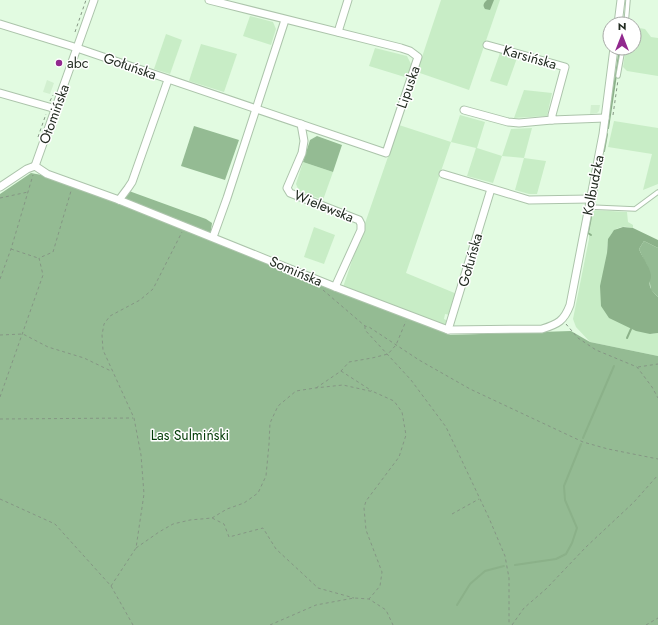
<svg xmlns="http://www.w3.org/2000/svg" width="658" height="625" viewBox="0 0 658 625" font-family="Jost,sans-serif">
<rect width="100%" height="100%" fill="#e2fbe1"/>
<g fill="#d2f0d0">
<polygon points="47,80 54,83 50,94 43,92"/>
<polygon points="591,105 600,105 599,111 597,113 590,114"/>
</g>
<g fill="#c8edc6">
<polygon points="441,0 500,0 469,90 417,72"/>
<polygon points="250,16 273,22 276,29 271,45 243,36"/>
<polygon points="634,27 645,29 651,37 658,38 658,76 627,71 623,67 626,48 634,48"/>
<polygon points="166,34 182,40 170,74 154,69"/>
<polygon points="201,44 237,54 224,92 189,81"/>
<polygon points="375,48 407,56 412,66 408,78 369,66"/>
<polygon points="500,53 517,58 507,86 490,81"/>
<polygon points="524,90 552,93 547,116 514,118"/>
<polygon points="460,115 485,122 477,148 502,156 511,129 532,128 524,158 546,161 537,194 529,194 515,190 524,158 502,156 493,183 467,176 476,148 451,142 406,273 457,294 450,315 445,314 444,319 448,321 447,325 442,326 343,287 399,125 451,142"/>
<polygon points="614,121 658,128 658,184 643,190 652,154 608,147"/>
<polygon points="303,162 333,172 323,200 299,191 296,184"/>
<path d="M 593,210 L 627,212 L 628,222 L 633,225 L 633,228 C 630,228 626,226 623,227 C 610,228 607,242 607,253 L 650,334 L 658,333 L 658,356 L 590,342 L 576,327 L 573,319 L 589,239 L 589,235 Z"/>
<polygon points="314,227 335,235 324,264 304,257"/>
</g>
<g fill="#94bb93">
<polygon points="194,126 239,140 225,180 181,166"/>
<polygon points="317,136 342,145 333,172 303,162 310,140"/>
<path d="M 31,173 C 59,177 91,192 117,202 L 129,191 L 206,219 L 212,223 L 210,238 L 450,335 L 571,331 L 590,342 L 658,356 L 658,625 L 0,625 L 0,194 Z"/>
<polygon points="644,241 658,248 658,297 651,290 647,265 643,258 639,249"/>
</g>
<g fill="#8bb189">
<path d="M 487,0 L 494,0 L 490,10 L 485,9 C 482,5 484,3 487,0 Z"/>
<path d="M 623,227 L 633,228 L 658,240 L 658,248 L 644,241 L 639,249 C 642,257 649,265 651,275 C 651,279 651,277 650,281 C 648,288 654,293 658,297 L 658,333 L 650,334 L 636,331 L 609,318 L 601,306 L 600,286 L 607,253 L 608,239 L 614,230 Z"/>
</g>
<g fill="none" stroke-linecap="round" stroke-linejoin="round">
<g stroke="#8bb189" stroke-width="2">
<polyline points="624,24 624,19"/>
<polyline points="608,128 620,48"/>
<polyline points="604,151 607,134"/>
<polyline points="599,177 603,157"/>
<polyline points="594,204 598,182"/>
<polyline points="591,235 588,233 592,212"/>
<polyline points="627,338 631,329"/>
<polyline points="583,438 614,366"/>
<polyline points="515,565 556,559 566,554 572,543 577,528 565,500 564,486 581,444"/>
<polyline points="457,605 470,584 485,571 504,566"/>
</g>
<defs>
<g id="lane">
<polyline points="626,24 628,0"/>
<polyline points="618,76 623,48"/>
<polyline points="590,207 635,209 658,192"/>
</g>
<g id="street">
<polyline points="0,24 71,46 386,153 418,57 410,51 401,48 209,0"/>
<polyline points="618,24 621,0"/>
<polyline points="338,32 348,0"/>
<polyline points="487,45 565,67 552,115 552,120 605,118"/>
<polyline points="0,93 56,109"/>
<polyline points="464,110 508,122 519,123 552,120"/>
<polyline points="301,124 304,141 302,153 287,188 290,193 359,220 361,224 361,230 335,287"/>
<path d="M 35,166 L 47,174 L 119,200 L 335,287 L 448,330 L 542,329 C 558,324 564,321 570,305 L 603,134 L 614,48"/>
<polyline points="35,166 94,0"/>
<polyline points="443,174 529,200 590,199"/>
<polyline points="0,187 27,169 35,166"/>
<polyline points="119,200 128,188 132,182 168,80"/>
<polyline points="213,237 227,198 285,20"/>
<polyline points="448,330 491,189"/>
</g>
</defs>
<use href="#lane" stroke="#acc4ab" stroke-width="5.5"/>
<use href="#street" stroke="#acc4ab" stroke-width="9"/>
<g stroke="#859684" stroke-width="1" stroke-dasharray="3 3" stroke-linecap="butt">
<polyline points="75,32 86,0"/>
<polyline points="50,101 53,95"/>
<polyline points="613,115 618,80"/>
<polyline points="38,137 46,114"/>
<polyline points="0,198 28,192"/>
<polyline points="11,249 38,258"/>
<polyline points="0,279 11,249 33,175"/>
<polyline points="323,290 365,326 369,327 419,360 470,389 583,442 608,449 658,459"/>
<polyline points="566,324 578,338 596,350 637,367 652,387 658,398"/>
<polyline points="365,326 365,330 411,380 446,427 489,518 505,556 509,578 509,625"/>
<polyline points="0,335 23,334 48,347 84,358 111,371"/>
<polyline points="638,367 658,364"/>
<polyline points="341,371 372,391"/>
<polyline points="316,388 341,371 349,362 372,358 388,354 396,345 406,321"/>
<polyline points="0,397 43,275 39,258 53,252 71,191"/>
<polyline points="0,419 133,418"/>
<polyline points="0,499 55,524 111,586 133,625"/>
<polyline points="452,514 479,499"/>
<polyline points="212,518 227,509 244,503 258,493 266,476 269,444 270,423 278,406 296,391 315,388 343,385 374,392 394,401 402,412 406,435 399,457 366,501 364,508 366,530 382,572 380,586 369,599"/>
<polyline points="136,548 159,532 173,524 190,520 212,518 224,524 229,537 263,528 276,549 318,588 354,598"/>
<polyline points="111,586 136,548 144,494 141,455 134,418 103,350 102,335 104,324 110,316 140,300 153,289 182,232"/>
<polyline points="270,625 316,605 354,598 369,599 386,610 393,625"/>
<polyline points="512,625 524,608 546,589 586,547 634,502 658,475"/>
<polyline points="646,625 658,618"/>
</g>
<use href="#lane" stroke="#fff" stroke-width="3.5"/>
<use href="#street" stroke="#fff" stroke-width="7"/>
</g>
<circle fill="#91298e" stroke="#fff" stroke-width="1.5" cx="59" cy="63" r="4"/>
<g text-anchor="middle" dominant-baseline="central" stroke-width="3" stroke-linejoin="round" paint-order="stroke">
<g font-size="14" fill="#222b21" stroke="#fff">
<text transform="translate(530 57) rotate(16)">Karsińska</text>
<text transform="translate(130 66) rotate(19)">Gołuńska</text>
<text transform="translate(408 87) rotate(-71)">Lipuska</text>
<text transform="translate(54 114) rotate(-70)">Otomińska</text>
<text transform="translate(593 185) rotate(-79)">Kolbudzka</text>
<text transform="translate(324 206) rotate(22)">Wielewska</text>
<text transform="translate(470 260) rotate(-74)">Gołuńska</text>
<text transform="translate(296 271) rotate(23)">Somińska</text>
</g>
<g font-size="14" fill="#222b21" stroke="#fff" text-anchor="start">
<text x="67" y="63">abc</text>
</g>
<g font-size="14" fill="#003a04" stroke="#fff">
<text x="190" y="435">Las Sulmiński</text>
</g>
</g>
<g transform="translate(622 36)"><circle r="19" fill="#ffffff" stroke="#a7aaa6"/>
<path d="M0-3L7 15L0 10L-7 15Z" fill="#91298e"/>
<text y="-6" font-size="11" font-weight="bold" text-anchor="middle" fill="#222b21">N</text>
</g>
</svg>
